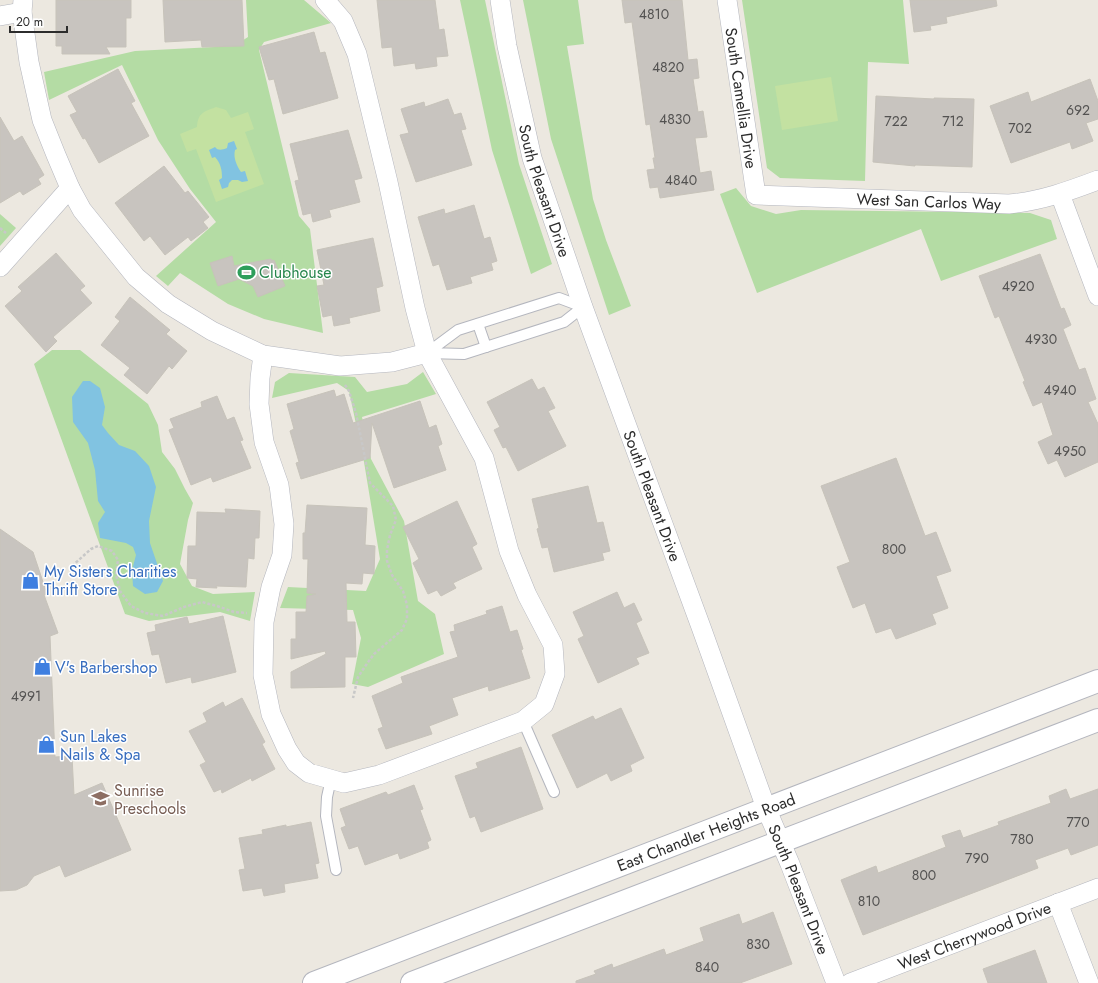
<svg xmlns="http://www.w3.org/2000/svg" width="1098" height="983" viewBox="0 0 1098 983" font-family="Jost,sans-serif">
<rect width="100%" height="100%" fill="#ece8e0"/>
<g fill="#b4dca4">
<polygon points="246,0 304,0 331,23 264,42 259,50 299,216 310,229 323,333 264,319 228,304 180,273 168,286 156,276 216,222 190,189 158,140 122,65 49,100 44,72 135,51 234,46 248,37"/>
<polygon points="460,0 485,0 519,164 552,264 531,274 492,150"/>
<polygon points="523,0 578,0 584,44 567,46 593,199 606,240 631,306 609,315 551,139"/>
<polygon points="742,0 903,0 909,64 868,62 865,181 780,178 767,168"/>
<polygon points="736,188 751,206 776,214 801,210 1030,213 1051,220 1057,239 941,281 921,229 757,293 720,194"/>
<polygon points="0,214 16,228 0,246"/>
<polygon points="52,350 80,350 148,404 158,425 162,452 175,469 185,489 193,503 188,520 180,564 192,586 213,594 255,592 250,621 220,612 149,621 125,614 34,364"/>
<polygon points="423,372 436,394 362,417 371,459 404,521 418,601 435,614 444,654 368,687 352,684 361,638 353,610 280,608 288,587 366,591 380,559 364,462 349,391 337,383 272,398 275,382 289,373 355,377 367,392 407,384"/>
</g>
<g fill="#c3e1a1">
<polygon points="831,77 838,121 782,130 775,86"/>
<path d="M 216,107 L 226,110 L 231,118 L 248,112 L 254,129 L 245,132 L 264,184 L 216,202 L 196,149 L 187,152 L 180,134 L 197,127 C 198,113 203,112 216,107 Z"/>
</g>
<g fill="#81c3e1">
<path d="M 234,141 L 237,149 L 235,150 C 233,158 237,166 241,172 L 245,171 L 248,181 L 242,182 L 238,180 L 232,180 L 229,183 L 228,187 L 222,189 L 219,180 L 222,178 C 222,170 221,164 215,157 L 212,158 L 209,150 L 215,147 C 218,151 222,150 227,148 L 228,143 Z"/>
<polygon points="83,381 90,381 100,388 105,407 102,425 108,433 119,445 135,451 149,466 156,487 149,521 150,543 163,581 157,592 145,594 133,586 132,570 136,555 133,547 126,543 100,538 98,523 105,512 98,501 95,470 88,443 73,422 72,397"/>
</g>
<g fill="#c8c4bf" stroke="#c7c3ba">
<polygon points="56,0 131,0 131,18 126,18 126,47 106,47 110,54 62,54 62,46 56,46"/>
<polygon points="163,0 242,0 244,46 202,47 201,40 165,42"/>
<polygon points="377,0 435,0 439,30 444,29 448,56 436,57 437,66 416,69 415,63 394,66 392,47 382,48"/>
<polygon points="622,0 682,0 688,60 697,59 699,78 693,79 698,112 703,111 707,137 695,138 700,173 711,171 714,190 660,198 658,187 650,188 647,170 655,169 653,158 655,158 650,124 646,125 632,22 625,23"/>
<polygon points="910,0 996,0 997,6 946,17 947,23 930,26 931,30 914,32"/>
<polygon points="314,32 320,53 325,52 338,98 283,114 274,79 269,80 259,47"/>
<polygon points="118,69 135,101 131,103 149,136 99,163 85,138 83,139 70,115 77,112 68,96"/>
<polygon points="1090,79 1098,101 1098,119 1086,123 1093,141 1072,149 1070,142 1011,163 990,106 1028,92 1031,102"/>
<polygon points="876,96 934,99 934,98 974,99 972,167 915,165 915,166 873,162"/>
<polygon points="448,99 454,115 461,113 466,129 461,130 472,165 416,182 400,135 409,133 401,109 424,102 425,107"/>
<polygon points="0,117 14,141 22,136 44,175 38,179 41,184 23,195 20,191 0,203"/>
<polygon points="348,130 362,178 354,180 360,202 329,210 331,217 313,222 311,213 303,215 295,181 299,180 290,144"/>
<polygon points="164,166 185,193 188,191 209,217 203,222 208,228 191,241 188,237 165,255 150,236 144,241 115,203"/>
<polygon points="474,205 484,239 490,237 497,261 491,263 493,270 470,277 472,283 447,290 439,264 433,266 418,217 444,209 445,214"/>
<polygon points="373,238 383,286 376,288 380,311 349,318 350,323 334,326 332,315 323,317 317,286 324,285 317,250"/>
<polygon points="56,253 85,286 80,290 92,303 53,337 57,341 46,352 5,306 22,291 18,287"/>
<polygon points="1040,254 1061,309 1064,308 1071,325 1063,329 1079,370 1085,368 1096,399 1088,402 1098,424 1098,462 1065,477 1057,460 1048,464 1038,442 1053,435 1042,402 1033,406 1023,382 1025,381 999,316 995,318 979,276"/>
<polygon points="232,256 234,266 271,259 272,261 274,260 285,286 258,297 253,286 239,279 218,286 210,263"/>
<polygon points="130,297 170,330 166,334 187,351 172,369 169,366 147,394 124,375 130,368 101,345 120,321 115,317"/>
<polygon points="532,379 538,390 544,387 555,408 548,411 566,446 518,471 506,447 503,448 494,430 500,427 487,402"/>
<polygon points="334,390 336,397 344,394 353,423 420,401 429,428 436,425 442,444 438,446 446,470 394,488 372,423 370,458 301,479 296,463 299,462 290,431 294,429 287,404"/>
<polygon points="217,396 227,420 234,417 243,440 240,441 251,468 213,482 211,477 191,485 169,430 174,428 170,419 202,407 201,402"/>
<polygon points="896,458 925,536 936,532 951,571 936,576 948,608 932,614 936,624 896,639 891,628 876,633 865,603 853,608 837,567 850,562 821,486"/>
<polygon points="588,486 597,523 603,522 610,551 602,553 604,560 554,572 548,547 542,548 537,529 539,528 532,499"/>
<polygon points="457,501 477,544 472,547 482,569 453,583 456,588 441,596 437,590 428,594 413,563 419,559 403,527"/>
<polygon points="307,505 367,508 365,545 375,546 374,574 363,573 362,584 346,583 347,622 355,622 356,657 345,657 345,687 291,688 291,672 326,654 325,651 291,659 291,639 296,639 296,612 306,612 307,596 316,594 307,593 308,559 303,559 303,533 305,533"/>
<polygon points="225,509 260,511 259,538 255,538 254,559 248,558 246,587 216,586 217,588 196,587 197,579 187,578 188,546 196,546 197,512 226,513"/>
<polygon points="0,529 33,552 47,594 44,595 58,633 50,636 55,757 72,756 74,795 102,783 131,850 65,877 60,865 34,876 27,885 16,890 0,891"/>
<polygon points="617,592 624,608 634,603 642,620 636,623 649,653 636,658 639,664 598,683 578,639 584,636 573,612"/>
<polygon points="502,606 510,632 517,630 523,649 521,650 530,678 489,691 488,686 452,698 458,715 429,726 432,734 386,749 378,729 383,727 372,696 403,683 401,677 458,657 450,632 455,631 454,625 487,614 486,611"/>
<polygon points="223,616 236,672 192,683 191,677 166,683 159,654 152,655 147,633 156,631 155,625 187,617 189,624"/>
<polygon points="242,698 265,742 262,744 275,769 252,781 251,778 222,793 221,789 214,792 200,765 206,762 189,731 207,722 203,713 223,702 225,707"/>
<polygon points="621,708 644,758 630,765 632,771 611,781 607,773 577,788 552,735 593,716 595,720"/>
<polygon points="521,747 543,809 481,832 475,816 470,818 455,776 478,768 476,763"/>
<polygon points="414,785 423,809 420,810 431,840 427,842 429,848 400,859 398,853 365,865 358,846 349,849 341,828 346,826 340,809 386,792 388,795"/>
<polygon points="1066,789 1070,799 1098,789 1098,845 1071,855 1068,848 1035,860 1038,868 863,935 841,880 876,866 878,873 946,847 942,836 960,830 963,838 999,825 998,822 1051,803 1049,796"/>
<polygon points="311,822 319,863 315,864 318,878 284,884 285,892 264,896 262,888 243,891 239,870 245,869 239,838 263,834 262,830 286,825 286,827"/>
<polygon points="773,912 792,964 740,983 576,983 576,981 596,974 594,971 612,964 613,968 664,949 666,955 704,941 700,928 739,914 742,924"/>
<polygon points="1035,950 1047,983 988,983 983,969"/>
</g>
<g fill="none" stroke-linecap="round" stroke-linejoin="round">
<defs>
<g id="lane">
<polygon points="559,298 583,307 564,322 464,354 427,353 458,330"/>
<polyline points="478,324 486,347"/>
<polyline points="523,721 554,792"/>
<polyline points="331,779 327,797 326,816 336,870"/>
</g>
<g id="street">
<polyline points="23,0 22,12 29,62 42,120 56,155 70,188 82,210 136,277 168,304 212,331 263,355 340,366 392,362 427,353"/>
<path id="s1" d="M 500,0 L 507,46 L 532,158 L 583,307 L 701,627 L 766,808 L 790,864 L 836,983"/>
<path id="s2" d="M 727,0 L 756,195 L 1009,204 C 1041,201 1069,191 1098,180"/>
<polyline points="0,16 22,12"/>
<polyline points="1060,194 1098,296"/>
<polyline points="0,267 70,188"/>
<polyline points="263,355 260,378 259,404 264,442 279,485 284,524 282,555 271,587 264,622 263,675 271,714 287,749 296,763 309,773 344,783 379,775 523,721 544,704 555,674 553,645 527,595 509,551 484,458 427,353 415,308 388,182 357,54 343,21 325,0"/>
<polyline points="1058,903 1089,983"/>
<path id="s3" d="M 850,983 L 1098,888"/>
</g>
<g id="secondary">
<path id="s4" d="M 314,983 L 1098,681"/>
<polyline points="412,983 1098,720"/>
</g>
</defs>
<use href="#lane" stroke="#b4b6be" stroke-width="12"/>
<use href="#street" stroke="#b4b6be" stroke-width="20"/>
<use href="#secondary" stroke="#b4b6be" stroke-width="24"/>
<g stroke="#c8c8c8" stroke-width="2.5" stroke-dasharray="3 2" stroke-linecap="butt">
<polyline points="0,228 6,233"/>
<polyline points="345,385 349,391 356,413 370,483 393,506 396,520 390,535 387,550 387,561 392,575 403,591 407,605 407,619 402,630 374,654 366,665 358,677 353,698"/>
<polyline points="72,566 91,549 98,546 112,551 118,560 116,574 120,591 131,606 145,613 163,616 184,607 202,602 217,606 234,612 247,613"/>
</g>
<use href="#lane" stroke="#fff" stroke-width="10"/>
<use href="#street" stroke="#fff" stroke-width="19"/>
<use href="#secondary" stroke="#fff" stroke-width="22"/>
</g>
<defs>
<symbol id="stadium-bare" viewBox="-9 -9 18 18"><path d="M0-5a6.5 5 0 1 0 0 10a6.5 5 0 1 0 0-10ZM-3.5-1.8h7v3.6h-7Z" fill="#2e9e5b" stroke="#fff" stroke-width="2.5" paint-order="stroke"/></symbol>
<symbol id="shop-bare" viewBox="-9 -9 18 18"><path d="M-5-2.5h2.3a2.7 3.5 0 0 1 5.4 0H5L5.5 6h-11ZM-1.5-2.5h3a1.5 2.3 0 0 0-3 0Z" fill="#3f7fe0" stroke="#fff" stroke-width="2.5" paint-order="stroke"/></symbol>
<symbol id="school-bare" viewBox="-9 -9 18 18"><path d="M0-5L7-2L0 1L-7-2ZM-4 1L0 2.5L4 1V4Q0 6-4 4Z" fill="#8d6e63" stroke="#fff" stroke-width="2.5" paint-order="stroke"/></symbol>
</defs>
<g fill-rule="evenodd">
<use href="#stadium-bare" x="234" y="260" width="25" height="25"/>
<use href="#shop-bare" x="18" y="568" width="25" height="25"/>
<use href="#shop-bare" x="30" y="654" width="25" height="25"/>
<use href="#shop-bare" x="34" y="732" width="25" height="25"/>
<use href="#school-bare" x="88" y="786" width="25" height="25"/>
</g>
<g text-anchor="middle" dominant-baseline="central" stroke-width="3" stroke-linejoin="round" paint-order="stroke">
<g font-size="14" fill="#535251">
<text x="654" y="14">4810</text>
<text x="668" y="67">4820</text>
<text x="1078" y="110">692</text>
<text x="675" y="119">4830</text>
<text x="896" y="121">722</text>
<text x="953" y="121">712</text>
<text x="1020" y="128">702</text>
<text x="681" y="180">4840</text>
<text x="1018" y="286">4920</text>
<text x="1041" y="339">4930</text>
<text x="1060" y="390">4940</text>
<text x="1070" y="451">4950</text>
<text x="894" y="549">800</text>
<text x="26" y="696">4991</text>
<text x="1078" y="822">770</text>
<text x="1022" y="839">780</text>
<text x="977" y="858">790</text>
<text x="924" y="875">800</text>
<text x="869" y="901">810</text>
<text x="758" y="944">830</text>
<text x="707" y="967">840</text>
</g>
<g font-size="16" fill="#2c2c2c" stroke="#fff">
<text stroke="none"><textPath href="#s2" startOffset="99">South Camellia Drive</textPath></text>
<text stroke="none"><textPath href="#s1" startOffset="196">South Pleasant Drive</textPath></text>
<text stroke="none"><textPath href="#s2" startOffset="370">West San Carlos Way</textPath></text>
<text stroke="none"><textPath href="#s1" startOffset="520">South Pleasant Drive</textPath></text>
<text stroke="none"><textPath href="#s4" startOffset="420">East Chandler Heights Road</textPath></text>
<text stroke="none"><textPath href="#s1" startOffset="940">South Pleasant Drive</textPath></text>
<text stroke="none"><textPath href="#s3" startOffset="133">West Cherrywood Drive</textPath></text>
</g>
<g font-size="16" fill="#27864d" stroke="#fff" text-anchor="start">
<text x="259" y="272">Clubhouse</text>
</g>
<g font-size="16" fill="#366cbe" stroke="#fff" text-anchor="start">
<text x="44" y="571">My Sisters Charities<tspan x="44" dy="18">Thrift Store</tspan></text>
<text x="55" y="667">V's Barbershop</text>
<text x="60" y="736">Sun Lakes<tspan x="60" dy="18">Nails &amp; Spa</tspan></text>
</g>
<g font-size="16" fill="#785e54" stroke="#fff" text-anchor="start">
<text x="114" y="790">Sunrise<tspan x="114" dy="18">Preschools</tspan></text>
</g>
</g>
<path d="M10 26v6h57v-6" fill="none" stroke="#2c2c2c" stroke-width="2"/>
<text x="16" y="26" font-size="12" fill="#2c2c2c" stroke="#ffffff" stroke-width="3" paint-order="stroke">20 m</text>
</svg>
